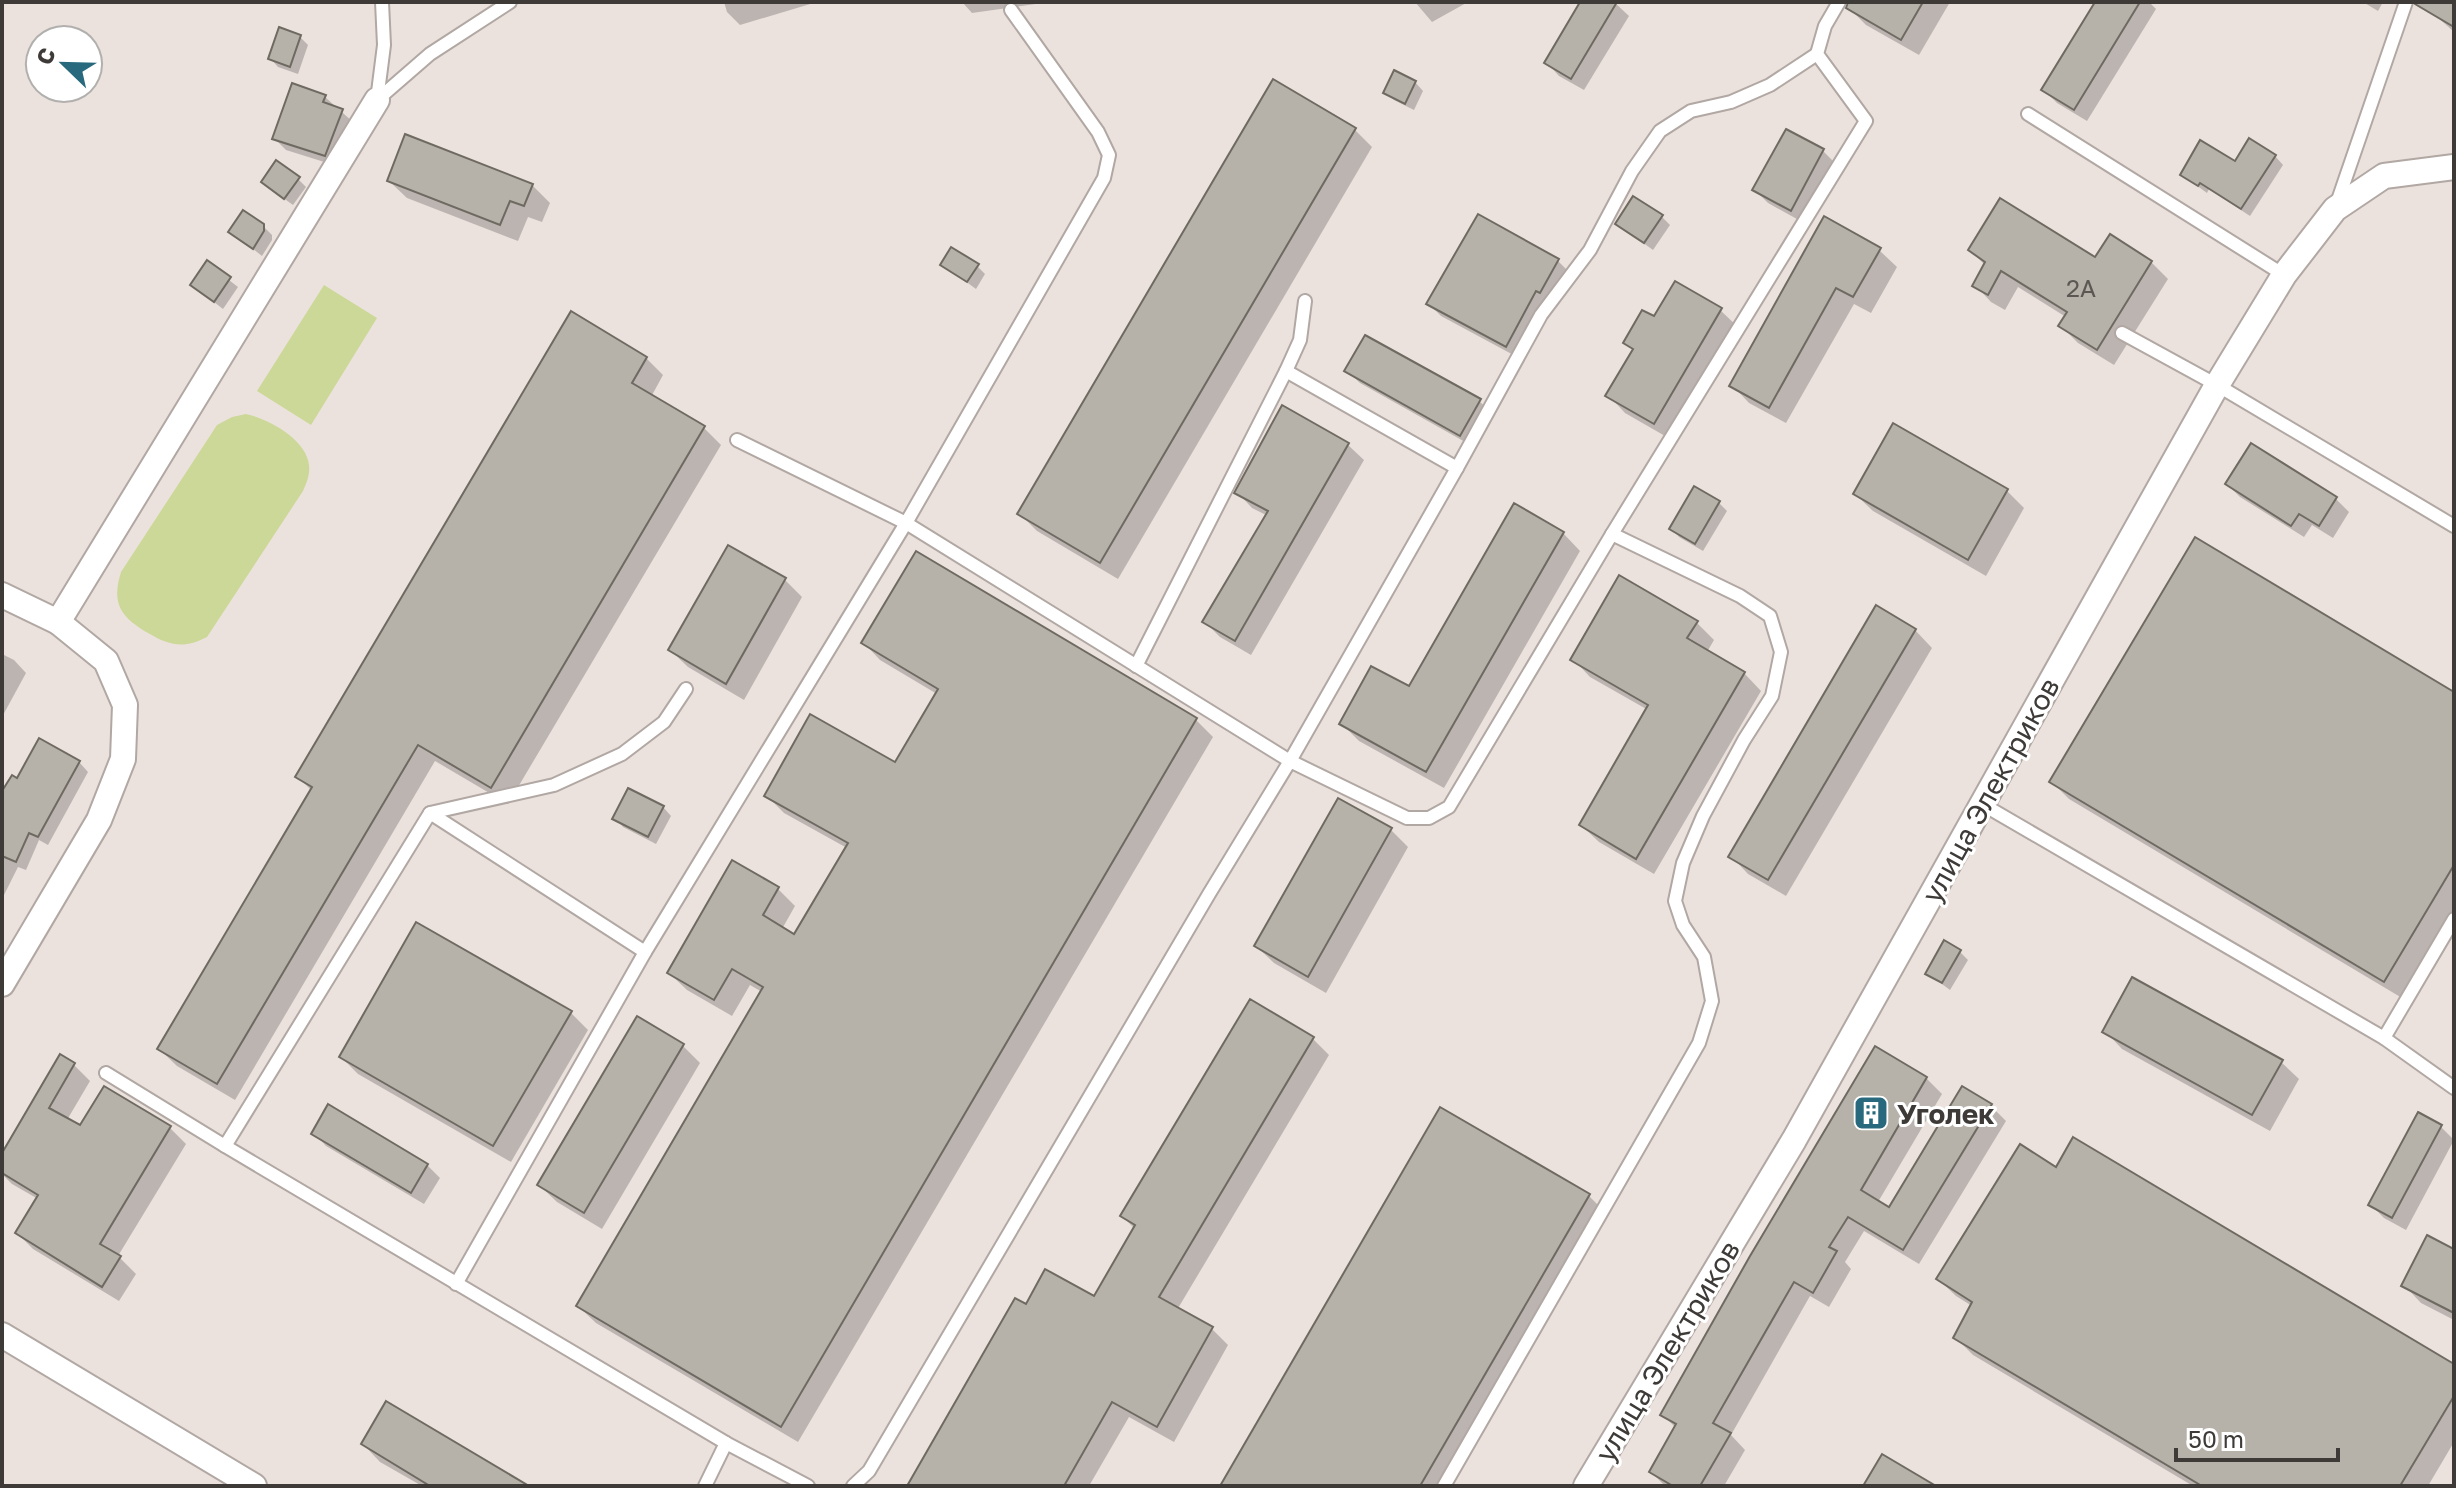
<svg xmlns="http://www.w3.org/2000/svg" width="2456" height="1488" viewBox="0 0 2456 1488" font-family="'Golos Text',sans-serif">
<rect width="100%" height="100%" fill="#ece2dd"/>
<g fill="#ccd898">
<polygon points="324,285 377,318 311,425 257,391"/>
<path d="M 246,414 C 269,419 306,439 309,465 C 310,475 307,482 303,491 L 207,637 C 184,649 170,646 148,633 C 121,617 111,604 121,572 L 217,425 L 232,417 Z"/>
</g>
<g fill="#0003">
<polygon points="724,2 817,2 740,25 727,12"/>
<polygon points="962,2 1050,2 972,13"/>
<polygon points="1415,2 1468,2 1432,22"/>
<polygon points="1583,2 1614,2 1629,16 1584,90 1559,76 1547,63"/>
<polygon points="1849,2 1950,2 1919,55 1866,25 1848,7"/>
<polygon points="2097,2 2149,2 2156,9 2087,121 2057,103 2044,90"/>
<polygon points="2363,2 2383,2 2378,11"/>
<polygon points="2439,2 2454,2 2454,32 2433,13"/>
<polygon points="300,37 308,45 298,74 278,67 270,58"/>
<polygon points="1274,82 1355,130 1372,147 1118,579 1037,531 1020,514"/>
<polygon points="1415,82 1423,91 1414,110 1394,100 1386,92"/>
<polygon points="325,97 353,122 337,166 286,150 274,138"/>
<polygon points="1787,131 1823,151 1836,164 1804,223 1768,203 1755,190"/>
<polygon points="2275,156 2283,165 2250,216 2209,189 2207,193 2182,175"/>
<polygon points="298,179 306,187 293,205 272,190"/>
<polygon points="389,181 532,185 550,203 542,222 528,217 518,241 407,198"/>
<polygon points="1662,217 1670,225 1653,250 1617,224"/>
<polygon points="1825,219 1879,250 1897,267 1871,313 1854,304 1786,423 1749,403 1732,385"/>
<polygon points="263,226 272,235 272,240 262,256 231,232"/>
<polygon points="1970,250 2151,262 2168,279 2114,365 2078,343 2061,326 2066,317 2018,287 2005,310 1991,302 1975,285 1986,266"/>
<polygon points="1558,261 1571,274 1519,358 1441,316 1428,303"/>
<polygon points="207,263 238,287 223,309 192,285"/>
<polygon points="943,265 977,266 985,274 976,289"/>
<polygon points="1720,310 1738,327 1672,440 1625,413 1608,395 1634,351 1626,342 1655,319"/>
<polygon points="646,358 663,375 651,397 704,428 721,445 508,804 435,761 235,1100 177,1066 159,1049 312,791 298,777"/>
<polygon points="1347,371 1479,401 1492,413 1474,447 1360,383"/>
<polygon points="1282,408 1348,445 1364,460 1251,655 1220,637 1205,622 1268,516 1252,508 1237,492"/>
<polygon points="2252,446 2336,499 2349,512 2333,538 2312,525 2304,537 2240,497 2227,484"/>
<polygon points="2007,491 2024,508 1986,576 1873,511 1855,494"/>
<polygon points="1719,503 1727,511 1703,551 1679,537 1671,528"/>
<polygon points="1563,533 1580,551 1444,788 1359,741 1342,724 1409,689"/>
<polygon points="785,580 802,597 744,700 688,667 670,650"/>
<polygon points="1696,622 1714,640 1707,652 1744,673 1761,691 1654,874 1599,842 1581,825 1648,710 1590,677 1573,659"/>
<polygon points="1915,630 1932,648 1786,896 1748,874 1731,856"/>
<polygon points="863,642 1195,719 1213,737 798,1442 596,1323 578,1306 762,992 750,985 732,1016 687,990 669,973 778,889 795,906 782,929 795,937 847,848 784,813 767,796 896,764 937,694 880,660"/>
<polygon points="2,654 14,660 26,673 2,717"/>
<polygon points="2454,694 2454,911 2402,998 2069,799 2051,781"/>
<polygon points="79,762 88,772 48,845 39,840 26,870 18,867 2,899 2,795 17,781"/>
<polygon points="663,807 671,816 656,844 623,827 615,818"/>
<polygon points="1391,830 1408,847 1326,993 1274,963 1256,946"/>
<polygon points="1960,952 1968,960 1950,990 1927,973"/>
<polygon points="570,1012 588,1030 511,1162 358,1074 341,1057"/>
<polygon points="2105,1031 2281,1062 2299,1079 2270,1131 2122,1049"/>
<polygon points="1313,1039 1329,1055 1177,1310 1212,1329 1228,1345 1174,1442 1129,1417 1089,1486 910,1486 1027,1307 1095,1298 1135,1229 1122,1216"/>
<polygon points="683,1046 700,1063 602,1229 557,1202 539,1185"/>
<polygon points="74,1065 90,1081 67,1120 81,1128 104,1089 170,1128 186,1144 118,1256 136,1274 119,1301 33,1249 17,1233 38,1199 12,1184 2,1174 2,1157"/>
<polygon points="1926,1078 1942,1094 1878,1202 1890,1210 1990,1105 2006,1121 1919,1264 1864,1231 1845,1262 1851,1269 1829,1307 1810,1296 1731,1435 1745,1450 1724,1486 1665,1486 1651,1472 1676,1428 1663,1415"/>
<polygon points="2419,1115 2441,1127 2454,1140 2406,1230 2384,1218 2371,1205"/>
<polygon points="314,1133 427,1165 440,1178 424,1204 326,1146"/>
<polygon points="2057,1170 2454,1366 2454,1442 2428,1486 2193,1486 1973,1355 1956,1338 1972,1306 1956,1296 1938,1279"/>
<polygon points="1589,1196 1606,1213 1447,1486 1220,1486"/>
<polygon points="2454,1251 2454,1320 2421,1303 2404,1285"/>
<polygon points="363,1444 525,1486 422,1486 380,1462"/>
</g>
<g fill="#b6b1a9" stroke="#6e6a62" stroke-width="2">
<polygon points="1580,2 1617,2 1571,79 1544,63"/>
<polygon points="1848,2 1923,2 1901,40 1846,8"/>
<polygon points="2095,2 2140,2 2074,110 2041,90"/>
<polygon points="2415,2 2454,2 2454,27 2415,4"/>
<polygon points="279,27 301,35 290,67 268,59"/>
<polygon points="1394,70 1416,81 1405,104 1383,93"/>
<polygon points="1273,79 1356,128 1100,563 1017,514"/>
<polygon points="292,83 326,95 323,102 343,109 325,156 272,139"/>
<polygon points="1786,129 1824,149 1791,211 1752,190"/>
<polygon points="405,134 533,184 524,206 510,201 500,225 387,181"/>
<polygon points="2249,138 2276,155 2241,209 2200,183 2198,186 2180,175 2200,140 2235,161"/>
<polygon points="276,160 300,177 284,199 261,182"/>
<polygon points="1633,196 1663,215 1644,243 1615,224"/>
<polygon points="2000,198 2095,257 2110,234 2152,261 2097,350 2058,326 2067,312 2001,271 1988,295 1972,286 1985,262 1968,250"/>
<polygon points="243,210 264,224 264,231 253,249 228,232"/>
<polygon points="1478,214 1559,259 1540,293 1536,291 1506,347 1426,304"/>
<polygon points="1824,216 1881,248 1853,297 1836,288 1769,408 1729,386"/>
<polygon points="951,247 979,264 967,282 940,265"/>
<polygon points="207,260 231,277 214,302 190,285"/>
<polygon points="1675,281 1722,308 1654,424 1605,396 1633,349 1623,343 1642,310 1654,316"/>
<polygon points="571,311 647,357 632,383 705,426 491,788 418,745 217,1084 157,1049 312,787 295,777"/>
<polygon points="1365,335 1481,399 1460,436 1344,371"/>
<polygon points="1282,405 1349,443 1235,641 1202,622 1268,511 1234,493"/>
<polygon points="1893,423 2008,489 1968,560 1853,494"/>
<polygon points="2251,443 2337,497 2319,526 2299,514 2291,526 2225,484"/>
<polygon points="1694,486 1720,501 1695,544 1669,529"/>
<polygon points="1514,503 1564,532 1426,772 1339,724 1371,666 1409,686"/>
<polygon points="2195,537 2454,692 2454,865 2384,982 2049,782"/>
<polygon points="728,545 786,578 726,684 668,650"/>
<polygon points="916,551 1197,718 781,1427 576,1306 763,987 732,969 714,1000 667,973 732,860 779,887 763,915 794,934 848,843 764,796 810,714 895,762 938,689 861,643"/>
<polygon points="1619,575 1698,621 1687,638 1745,672 1636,859 1579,825 1648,705 1570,660"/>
<polygon points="1876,605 1916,629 1768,880 1728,857"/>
<polygon points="39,738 80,761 38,837 29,833 16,862 2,856 2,791 12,775 17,778"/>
<polygon points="628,788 664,806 648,837 612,819"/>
<polygon points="1338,798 1392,828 1308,977 1254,946"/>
<polygon points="416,922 572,1011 493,1146 339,1057"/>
<polygon points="1944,940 1961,950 1942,983 1925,974"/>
<polygon points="2132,977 2283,1060 2252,1115 2102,1032"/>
<polygon points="1250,999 1314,1037 1159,1297 1213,1327 1157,1427 1112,1402 1064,1486 907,1486 1015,1298 1026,1304 1045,1269 1094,1296 1135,1225 1120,1216"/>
<polygon points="637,1016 684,1044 584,1213 537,1185"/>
<polygon points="1875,1046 1927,1077 1861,1190 1889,1207 1962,1086 1992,1104 1903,1250 1848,1217 1829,1247 1837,1251 1813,1293 1794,1282 1713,1423 1731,1433 1700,1486 1673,1486 1649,1472 1676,1424 1660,1415 1750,1256"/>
<polygon points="60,1054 75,1063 49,1108 80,1125 104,1086 171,1126 100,1244 121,1256 102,1287 15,1233 38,1195 2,1173 2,1153"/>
<polygon points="328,1104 428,1164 411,1193 311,1134"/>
<polygon points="1440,1107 1590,1194 1420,1486 1220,1486"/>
<polygon points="2418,1112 2442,1125 2392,1218 2368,1205"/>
<polygon points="2073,1137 2454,1364 2454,1396 2400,1486 2202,1486 1953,1338 1972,1302 1936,1279 2020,1144 2056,1167"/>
<polygon points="2427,1235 2454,1249 2454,1313 2401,1286"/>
<polygon points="386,1401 529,1486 430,1486 361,1444"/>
<polygon points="1882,1454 1936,1486 1863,1486"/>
</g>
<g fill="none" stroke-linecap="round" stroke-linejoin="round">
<defs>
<g id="service">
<polyline points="377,100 430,54 510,2"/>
<polyline points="377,100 384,45 382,2"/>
<polyline points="2028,114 2284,275"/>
<polyline points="2336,206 2406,2"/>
<polyline points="2122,333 2217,385 2454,526"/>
<polyline points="1286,371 1457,468"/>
<polyline points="737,440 906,523 1290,761 1407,818 1429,818 1449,807 1612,534 1866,121 1817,54 1825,26 1839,2"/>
<polyline points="1136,666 1286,371 1300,340 1305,301"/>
<polyline points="1982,804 2384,1038 2454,919"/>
<polyline points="430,813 645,952"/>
<polyline points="2384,1038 2454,1088"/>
<polyline points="106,1073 225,1146 726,1443 808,1486"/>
<polyline points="225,1146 430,813 554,785 622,754 664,722 686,689"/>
<polyline points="456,1284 645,952 906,523 1104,178 1109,155 1098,132 1011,10"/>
<polyline points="705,1486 726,1443"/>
<polyline points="853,1486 869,1471 1209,894 1290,761 1457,468 1541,315 1590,250 1632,171 1660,131 1691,111 1731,102 1770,85 1817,54"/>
<polyline points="1444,1486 1699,1043 1712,1001 1704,957 1683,925 1675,901 1683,863 1703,816 1744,740 1772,696 1781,652 1770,616 1740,596 1612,534"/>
</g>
<g id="minor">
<polyline points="2,595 58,622 377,100"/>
<polyline points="2,984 99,820 123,759 125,705 106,661 58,622"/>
<polyline points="2,1335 254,1486"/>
<polyline points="1586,1486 1794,1140 2217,385 2284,275 2335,209 2384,176 2454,167"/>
</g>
</defs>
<use href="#service" stroke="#b1a7a3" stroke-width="16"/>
<use href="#minor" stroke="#b1a7a3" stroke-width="28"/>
<use href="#service" stroke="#fff" stroke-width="12"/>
<use href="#minor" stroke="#fff" stroke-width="24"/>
</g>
<defs>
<symbol id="building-square" viewBox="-11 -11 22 22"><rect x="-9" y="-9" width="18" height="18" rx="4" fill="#28697d" stroke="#fff"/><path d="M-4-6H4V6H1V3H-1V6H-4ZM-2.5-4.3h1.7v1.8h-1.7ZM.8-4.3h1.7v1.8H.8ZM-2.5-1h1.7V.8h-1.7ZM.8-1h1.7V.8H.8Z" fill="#fff"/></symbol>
</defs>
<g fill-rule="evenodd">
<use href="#building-square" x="1851" y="1093" width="40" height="40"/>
</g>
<g text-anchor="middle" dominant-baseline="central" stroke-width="6" stroke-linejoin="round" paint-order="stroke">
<g font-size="24" fill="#5b5854">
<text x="2081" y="287">2А</text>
</g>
<g font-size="28" fill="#3d3a38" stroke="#fff">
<text transform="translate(1990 790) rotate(-61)">улица Электриков</text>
<text transform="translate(1667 1351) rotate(-59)">улица Электриков</text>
</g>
<g font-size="28" font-weight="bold" fill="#3d3a38" stroke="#fff" text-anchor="start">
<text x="1897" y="1113">Уголек</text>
</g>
</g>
<rect width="2456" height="1488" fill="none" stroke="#3d3a38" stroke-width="8"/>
<g transform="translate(64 64) rotate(293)"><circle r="38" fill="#ffffff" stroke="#b1b0af" stroke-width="2"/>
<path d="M0-6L14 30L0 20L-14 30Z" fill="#28697d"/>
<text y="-12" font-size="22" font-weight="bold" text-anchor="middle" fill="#3d3a38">С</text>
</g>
<path d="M2176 1448v12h162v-12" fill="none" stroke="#3d3a38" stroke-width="4"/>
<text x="2188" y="1448" font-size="24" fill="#3d3a38" stroke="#ffffff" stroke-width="6" paint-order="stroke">50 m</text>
</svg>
